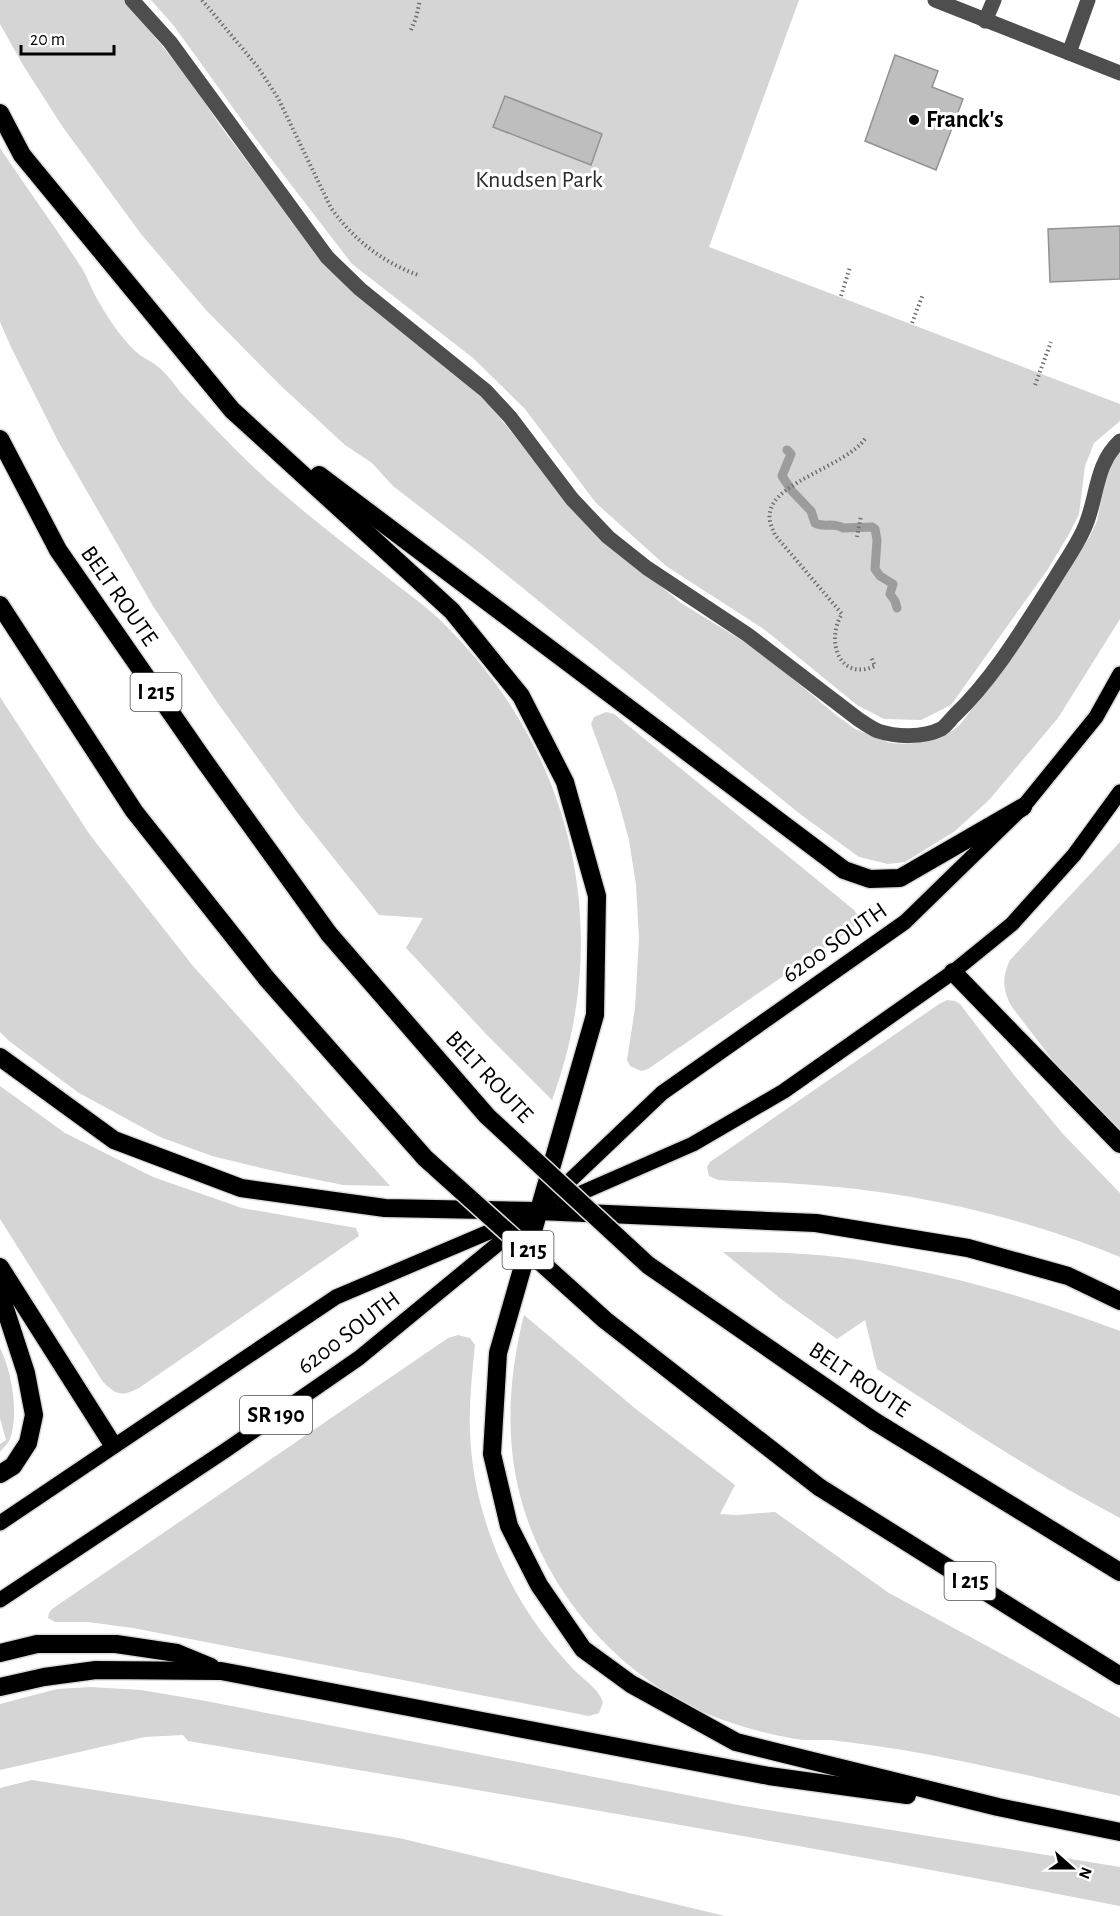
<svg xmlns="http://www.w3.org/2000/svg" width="1120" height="1916" viewBox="0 0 1120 1916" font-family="'Alegreya Sans',sans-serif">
<rect width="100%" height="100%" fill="#fff"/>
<g fill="#d5d5d5">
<polygon points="0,0 125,0 185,74 222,128 322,260 435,354 491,406 558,492 610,544 681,603 761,652 836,715 855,729 890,743 907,744 927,741 945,735 959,726 1014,653 1090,536 1097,521 1108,468 1120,449 1120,619 1058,718 989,800 955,831 905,862 888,864 859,857 800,814 481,554 393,486 372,463 345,445 280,385 206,310 141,234 62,126 23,65 0,24"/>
<polygon points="151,0 799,0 709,247 1120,404 1120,421 1094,443 1085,466 1079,514 1069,534 1048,569 951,705 921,720 884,719 857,705 765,630 666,566 596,503 525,409 473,358 352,264 249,130 174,26"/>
<path d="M 0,148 C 27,189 57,229 83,270 C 88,279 91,288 96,297 C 106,315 119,335 134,350 C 142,358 154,362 162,370 C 169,377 175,385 181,393 C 211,424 240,456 273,485 C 308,516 346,545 383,574 C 401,589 421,602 438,618 C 572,746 616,927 552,1100 L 486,1034 L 406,948 L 423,918 L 379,915 L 296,811 L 217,702 L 153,606 L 58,441 L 11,347 L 0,322 Z"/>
<polygon points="0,697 90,835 193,966 390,1186 343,1185 274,1171 212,1156 160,1137 79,1093 9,1041 0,1032"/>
<polygon points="606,712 614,714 854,910 857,914 856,925 849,931 648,1069 641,1071 630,1066 627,1060 635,1008 639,938 636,885 629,840 616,793 591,724 594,717"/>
<path d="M 1120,842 L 1120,1135 L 1054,1062 L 1012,1007 C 1002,990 1002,977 1010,960 Z"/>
<path d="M 947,1000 L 955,1001 L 960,1004 L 1014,1075 L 1063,1134 L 1120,1193 L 1120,1257 C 1022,1216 906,1190 800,1184 C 773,1182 745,1182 718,1180 L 709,1176 L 707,1167 L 710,1162 L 939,1004 Z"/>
<path d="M 0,1086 L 65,1133 L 153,1177 L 242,1208 L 356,1228 L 359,1236 L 139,1388 C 121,1397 117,1395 103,1382 L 0,1219 Z"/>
<path d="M 723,1252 C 769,1252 815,1253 860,1260 C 950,1274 1035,1299 1120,1331 L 1120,1518 C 1036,1474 956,1421 877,1369 L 865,1320 L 837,1339 L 781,1299 Z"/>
<path d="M 524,1315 L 637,1410 L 735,1485 L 720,1514 L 737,1515 L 775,1512 L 889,1593 L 1120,1718 L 1120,1796 C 1055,1782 990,1766 925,1754 C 894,1748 862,1744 831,1740 C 822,1740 813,1740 804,1740 C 783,1738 749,1729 729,1722 C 617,1684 528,1577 513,1459 C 507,1410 512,1363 524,1315 Z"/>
<path d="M 458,1335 L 470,1338 L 475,1345 C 472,1374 469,1402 470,1431 C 472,1501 499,1575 541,1631 C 551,1644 562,1657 573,1669 C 583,1679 598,1688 603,1702 L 599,1713 L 589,1716 L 133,1628 L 88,1622 L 55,1622 L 48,1618 L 49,1613 L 52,1609 L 448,1338 Z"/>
<path d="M 0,1348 C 11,1369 19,1412 11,1436 C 10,1442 4,1447 0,1452 L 0,1444 L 6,1440 L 0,1418 Z"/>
<path d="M 91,1687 L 141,1690 L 206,1701 L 738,1805 L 1120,1867 L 1120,1906 C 810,1845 499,1794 188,1741 L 183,1735 L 145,1737 L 0,1770 L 0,1704 L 57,1689 Z"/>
<polygon points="32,1780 399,1838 725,1916 0,1916 0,1788"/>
</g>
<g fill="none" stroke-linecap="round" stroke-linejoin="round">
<path stroke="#9c9c9c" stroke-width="9" d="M 787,450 L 791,454 L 782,476 L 792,491 L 811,511 L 815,523 C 824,528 833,522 843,528 L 872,527 L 875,529 L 877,540 L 875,569 L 880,576 L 893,584 L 890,594 L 895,601 L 897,608"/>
</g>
<g fill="#bebebe" stroke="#929292" stroke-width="1.5">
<polygon points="895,55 938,71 932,87 963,99 936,170 865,141"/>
<polygon points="505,96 602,134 591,165 493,127"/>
<polygon points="1120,226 1120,279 1050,282 1048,229"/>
</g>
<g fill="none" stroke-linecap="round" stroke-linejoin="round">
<defs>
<g id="major">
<polyline points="565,1200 693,1144 784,1091 953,972 1012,924 1074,855 1120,792"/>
<polyline points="0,1523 336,1297 510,1223"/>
<polyline points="0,1600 226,1450 359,1358 538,1211 662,1093 905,922 1023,807 1096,717 1120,674"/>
</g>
<g id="highway">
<polyline points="0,113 22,155 232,410 452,611 521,696 565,782 597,896 595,1015 498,1353 492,1454 509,1526 539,1585 583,1649 631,1684 736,1742 998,1807 1120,1832"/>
<polyline points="0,439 58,550 203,759 329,934"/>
<polyline points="319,475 844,870 870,879 900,878 1023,807"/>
<polyline points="0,605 134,811 267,979"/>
<polyline points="953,972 1120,1144"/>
<polyline points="0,1057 114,1140 241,1188 385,1208 538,1211 816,1223 968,1248 1068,1276 1120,1301"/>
<polyline points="0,1267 113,1445"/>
<polyline points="0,1293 26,1373 34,1415 28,1443 13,1466 0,1474"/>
<polyline points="874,1421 1120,1572"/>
<polyline points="819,1487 1120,1676"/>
<polyline points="0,1653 37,1644 116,1644 177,1653 211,1667"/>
<polyline points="0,1687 44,1677 96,1670 221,1671 769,1776 907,1795"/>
</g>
</defs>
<use href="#major" stroke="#dbdbdb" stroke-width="18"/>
<use href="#highway" stroke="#dbdbdb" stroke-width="21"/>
<g stroke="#707070" stroke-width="4" stroke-dasharray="1.5 3" stroke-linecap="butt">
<path d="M 202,0 L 257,66 L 278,98 L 331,208 C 353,239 382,262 418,275"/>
<polyline points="411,30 416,18 420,0"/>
<polyline points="841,296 850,267"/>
<polyline points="912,323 923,294"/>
<polyline points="1035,385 1051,342"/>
<path d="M 865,439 C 845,466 775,482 770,512 C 768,520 772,528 775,535 L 842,614 C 825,641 840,682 875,666 L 871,657"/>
<polyline points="857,537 861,516"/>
</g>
<g stroke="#4e4e4e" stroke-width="15">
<path d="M 132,0 L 170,42 L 327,257 L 360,289 L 486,391 L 510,417 L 572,499 L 608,537 L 647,568 L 748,635 L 858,719 C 864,723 871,728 878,731 C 896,737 923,738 941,729 C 946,726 950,720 954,716 C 994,678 1024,627 1054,580 C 1064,563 1076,547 1084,529 C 1098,499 1094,465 1120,441"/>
<polyline points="935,0 1120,73"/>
<polyline points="985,21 994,0"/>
<polyline points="1069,53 1088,0"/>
</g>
<use href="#major" stroke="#000" stroke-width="15"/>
<use href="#highway" stroke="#000" stroke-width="18"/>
<defs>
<g id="highway-bridge">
<polyline points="329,934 487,1116 648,1265 874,1421"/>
<polyline points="267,979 425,1158 605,1320 819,1487"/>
</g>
</defs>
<use href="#highway-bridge" stroke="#dbdbdb" stroke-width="21" stroke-linecap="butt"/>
<use href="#highway-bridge" stroke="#000" stroke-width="18"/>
</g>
<circle fill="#000" stroke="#fff" stroke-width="2" cx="914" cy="120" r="6"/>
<g text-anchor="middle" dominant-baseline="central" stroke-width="6" stroke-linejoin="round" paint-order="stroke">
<g fill="#fff" stroke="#4c4c4c" stroke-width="1.5">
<rect x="130.5" y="673" width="51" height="38" rx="4.5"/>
<rect x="502.5" y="1231" width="51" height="38" rx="4.5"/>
<rect x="240" y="1396" width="72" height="38" rx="4.5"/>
<rect x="944.5" y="1562" width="51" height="38" rx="4.5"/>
</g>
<g font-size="22" font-weight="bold" fill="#000">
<text x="156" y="692">I 215</text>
<text x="528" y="1250">I 215</text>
<text x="276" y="1415">SR 190</text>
<text x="970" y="1581">I 215</text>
</g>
<g font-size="24" font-weight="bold" fill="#000" stroke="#fff" text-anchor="start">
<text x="926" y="120">Franck's</text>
</g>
<g font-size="24" fill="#2c2c2c" stroke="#fff">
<text x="539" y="180">Knudsen Park</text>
</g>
<g font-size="24" fill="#000" stroke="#fff">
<text transform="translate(119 596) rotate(55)">BELT ROUTE</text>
<text transform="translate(835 943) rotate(-35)">6200 SOUTH</text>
<text transform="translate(489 1077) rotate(47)">BELT ROUTE</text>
<text transform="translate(349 1333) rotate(-37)">6200 SOUTH</text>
<text transform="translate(859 1380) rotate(34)">BELT ROUTE</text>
</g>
</g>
<g transform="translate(1072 1868) rotate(111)" stroke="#ffffff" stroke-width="4.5" paint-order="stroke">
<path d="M0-4.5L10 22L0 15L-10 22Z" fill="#000000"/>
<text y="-9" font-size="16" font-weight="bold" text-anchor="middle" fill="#000000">N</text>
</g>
<path d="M21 45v9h93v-9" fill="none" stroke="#000000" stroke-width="3"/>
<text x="30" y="45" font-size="18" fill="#000000" stroke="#ffffff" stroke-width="4.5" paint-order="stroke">20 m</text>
</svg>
